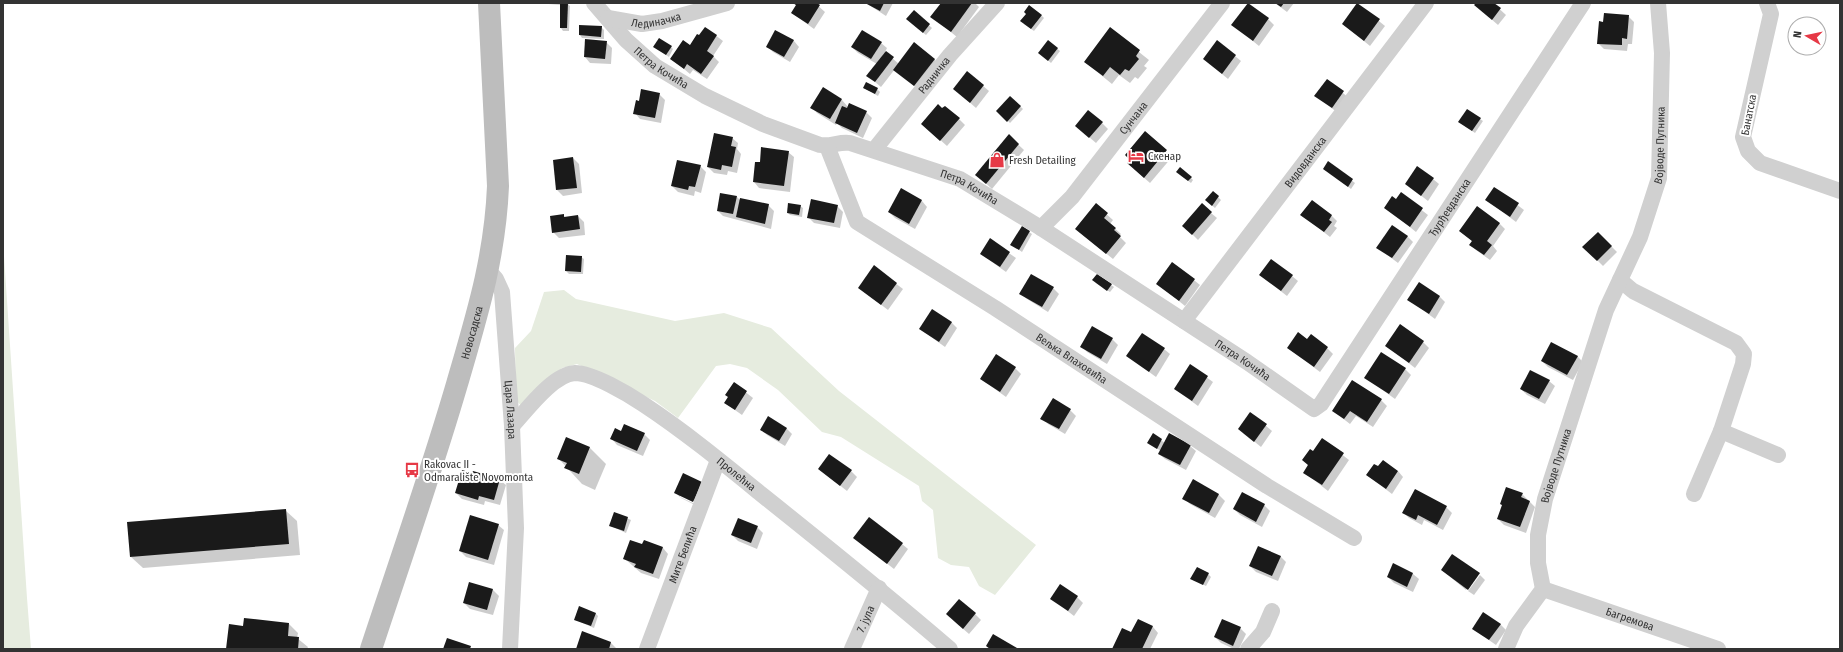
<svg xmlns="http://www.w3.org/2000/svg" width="1843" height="652" viewBox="0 0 1843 652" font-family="'Fira Sans Condensed',sans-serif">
<rect width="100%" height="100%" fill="#fff"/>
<g fill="#e6ecdf">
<polygon points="3,241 27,598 31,649 3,649"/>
<polygon points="564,290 576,299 675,321 724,313 771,328 839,391 1036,545 995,595 979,586 969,567 951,565 938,558 933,510 922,501 919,486 841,437 822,432 778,390 747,368 730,364 716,366 678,418 655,401 577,364 562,368 523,408 516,400 515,348 531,331 544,292"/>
</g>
<g fill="#0003" fill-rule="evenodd">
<polygon points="536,3 567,3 570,6 569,31 563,31 561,28 561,5"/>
<polygon points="793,3 815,3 825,12 814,29 792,13 797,6"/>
<polygon points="866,3 893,3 886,16"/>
<polygon points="942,3 975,3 979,7 957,37 932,17"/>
<polygon points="1275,3 1294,3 1287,12"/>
<polygon points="1477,3 1493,3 1506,15 1498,25 1482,11"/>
<polygon points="1358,4 1385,26 1370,46 1343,24"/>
<polygon points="914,12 932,28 926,35 910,22"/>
<polygon points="1042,16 1044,18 1034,31 1024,24"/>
<polygon points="1628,16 1634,22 1632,44 1628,44 1627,51 1604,49 1598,43 1604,23"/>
<polygon points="1268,19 1274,25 1259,46 1233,25"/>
<polygon points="601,27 604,30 604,39 582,38 580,35"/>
<polygon points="706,28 723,41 713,56 719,62 707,79 693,70 690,74 672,59 690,46"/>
<polygon points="1110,29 1149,60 1144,66 1147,68 1138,79 1135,77 1130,83 1119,75 1112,84 1085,62"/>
<polygon points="776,31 794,41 799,47 790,62 773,52 767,46"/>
<polygon points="1048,41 1060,51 1051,63 1042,55"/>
<polygon points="606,42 612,48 611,64 590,63 585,57"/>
<polygon points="881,43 887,48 885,52 899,64 934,59 940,65 920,91 895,69 881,87 868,76 877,64 858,53 852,47"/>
<polygon points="671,47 673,49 669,57 657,49"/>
<polygon points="1235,56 1241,61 1228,79 1204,59"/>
<polygon points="967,72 989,91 976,108 960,94"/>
<polygon points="1327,80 1349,98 1338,113 1316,96"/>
<polygon points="864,88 877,89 880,92 878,96"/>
<polygon points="823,89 842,100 848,107 849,104 866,112 872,118 863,138 842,128 837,123 836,125 817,113 812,107"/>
<polygon points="659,94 665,100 661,123 640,119 635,113 640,102"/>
<polygon points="1010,97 1023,109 1010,123 998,111"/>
<polygon points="959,119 965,125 947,146 928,129"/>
<polygon points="1480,119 1483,121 1475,133 1459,122"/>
<polygon points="1102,123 1108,129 1096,143 1082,131"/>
<polygon points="1145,133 1172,157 1150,183 1134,169"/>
<polygon points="1009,136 1024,150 992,189 977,175"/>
<polygon points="732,138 738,143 737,149 741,154 737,173 728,171 727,175 714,173 708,167"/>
<polygon points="788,152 794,157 790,192 759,188 754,182 761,163"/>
<polygon points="573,158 579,164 582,193 563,196 557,190"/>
<polygon points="1328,162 1355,183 1351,189 1327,171"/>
<polygon points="700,166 706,172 701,193 695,191 694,196 678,192 672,186"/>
<polygon points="1180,175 1191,178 1193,180 1191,183"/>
<polygon points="1433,179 1439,184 1428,201 1406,184"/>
<polygon points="1495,188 1524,210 1516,222 1487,200"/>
<polygon points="902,190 922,201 927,207 915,229 895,218 889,212"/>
<polygon points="1213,192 1221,200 1215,208 1209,203"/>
<polygon points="1401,194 1428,215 1416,232 1385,207 1396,201"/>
<polygon points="737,197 741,201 768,205 774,211 771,229 723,216 718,211"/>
<polygon points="1096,205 1113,220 1110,224 1121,234 1119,236 1126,243 1113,259 1082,234"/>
<polygon points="800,206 803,208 802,217 790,215 788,213"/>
<polygon points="837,206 843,212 840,228 814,223 808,217"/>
<polygon points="1211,213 1217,218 1198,240 1189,231"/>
<polygon points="563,215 566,218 578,216 584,222 585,235 559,238 553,232"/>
<polygon points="1302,215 1331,215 1337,221 1334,226 1337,228 1330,237"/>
<polygon points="1499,223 1505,229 1493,246 1497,251 1490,260 1476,250 1470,244 1472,241 1460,231"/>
<polygon points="1029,232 1032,234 1022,252 1012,245"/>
<polygon points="1598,233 1617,252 1603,266 1584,247"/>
<polygon points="1407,236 1413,242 1398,263 1378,248"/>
<polygon points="990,240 1016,258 1006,272 981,254"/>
<polygon points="581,257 584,259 583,274 569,274 566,271"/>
<polygon points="1173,263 1200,285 1185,306 1158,284"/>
<polygon points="874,267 903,289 888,310 859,288"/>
<polygon points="1260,275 1292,276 1298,281 1287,296"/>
<polygon points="1096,283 1111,285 1114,287 1110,292"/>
<polygon points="1053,288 1059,294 1048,312 1027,299 1021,293"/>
<polygon points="1440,297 1445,302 1435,319 1408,299"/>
<polygon points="951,322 957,328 945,347 920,329"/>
<polygon points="1112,339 1118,345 1107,364 1087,352 1082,346"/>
<polygon points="1307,340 1327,348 1333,354 1320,372 1288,348"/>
<polygon points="1423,342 1429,348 1415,368 1387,346"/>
<polygon points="1164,349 1170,354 1156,377 1127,356"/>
<polygon points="1577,356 1583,362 1573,380 1548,367 1542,361"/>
<polygon points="1191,366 1213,382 1198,406 1175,389"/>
<polygon points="1015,368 1021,374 1006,397 981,379"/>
<polygon points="1405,369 1411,375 1395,399 1366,378"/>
<polygon points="1549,381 1555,386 1545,404 1527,395 1521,389"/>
<polygon points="734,383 753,398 742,415 725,403"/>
<polygon points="1381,400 1387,406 1373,427 1356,416 1350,424 1333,411"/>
<polygon points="1070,410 1076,416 1065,434 1048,424 1042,418"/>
<polygon points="1251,413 1272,431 1261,447 1239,429"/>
<polygon points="786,428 792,434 785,446 767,435 761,429"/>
<polygon points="622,432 644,434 650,440 643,456 617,445 612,439"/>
<polygon points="1153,435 1165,443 1190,446 1196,451 1186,470 1165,459 1159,454 1161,451 1151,445"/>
<polygon points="1322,439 1349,460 1328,491 1304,472"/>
<polygon points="590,448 606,464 595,490 582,484 559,459"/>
<polygon points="819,469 851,471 857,477 847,491"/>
<polygon points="1398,471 1403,477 1392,494 1367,475"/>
<polygon points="500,480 506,485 500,505 485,501 484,505 462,499 456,493"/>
<polygon points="1193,481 1219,495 1225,501 1215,518 1190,504 1184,498"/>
<path d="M 702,483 L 699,507 L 681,498 L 675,492 ZM 680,495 L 698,503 L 697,505 L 680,497 Z"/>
<polygon points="1522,494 1535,507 1526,533 1504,525 1498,519 1503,506 1501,504"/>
<polygon points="1264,505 1270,511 1262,527 1240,515 1234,509"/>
<polygon points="1446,507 1452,513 1443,530 1424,520 1422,525 1409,518 1404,513"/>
<polygon points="285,510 297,521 300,555 143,568 131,557"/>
<polygon points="615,513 631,520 626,533 611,526"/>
<polygon points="498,525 504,530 494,565 466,557 460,551"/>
<polygon points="757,527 763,533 757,549 738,541 732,535"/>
<polygon points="854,538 902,544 908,549 894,569"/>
<polygon points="643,546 663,548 668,554 659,579 641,573 625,559"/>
<polygon points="1280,556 1286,562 1278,581 1256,572 1250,566"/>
<polygon points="1393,565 1413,574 1419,579 1413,592 1394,583 1388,577"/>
<polygon points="1442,570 1478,574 1466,590"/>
<polygon points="1208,574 1211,577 1206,586 1192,579"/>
<polygon points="1480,575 1485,580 1474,595 1468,591"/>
<polygon points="470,583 493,590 499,596 493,615 470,609 464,603"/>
<polygon points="1077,597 1083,603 1074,616 1052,599"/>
<polygon points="596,614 598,616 594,628 576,620"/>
<polygon points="975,614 981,620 969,634 953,620"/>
<polygon points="1138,620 1153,627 1158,633 1150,649 1113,649 1131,634"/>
<polygon points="289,624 298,633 297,638 308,647 307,649 227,649 243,627"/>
<polygon points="1500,624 1506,630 1496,645 1473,629"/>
<polygon points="1240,628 1246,634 1239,649 1234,649 1221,643 1215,637"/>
<polygon points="583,633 611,643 617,649 577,649"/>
</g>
<g fill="#1a1a1a">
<polygon points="560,3 568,3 567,28 560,28"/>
<polygon points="793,3 817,3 820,5 808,24 791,13 796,5"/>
<polygon points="865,3 884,3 880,11"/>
<polygon points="941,3 972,3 951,32 930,17"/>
<polygon points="1248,3 1269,18 1253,41 1231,25"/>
<polygon points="1275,3 1284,3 1281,7"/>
<polygon points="1357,3 1380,19 1364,41 1342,24"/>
<polygon points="1476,3 1494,3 1501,8 1492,20 1474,5"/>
<polygon points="1029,5 1042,15 1031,29 1020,21 1026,14 1024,12"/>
<polygon points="914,10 930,24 923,33 906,19"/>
<polygon points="1604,13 1629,15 1627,39 1622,38 1622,45 1597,44 1599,21 1603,22"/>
<polygon points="579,25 602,26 601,37 579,35"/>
<polygon points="705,27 717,35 707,51 714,56 701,74 687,64 684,69 670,59 683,40 690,45 697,34 699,35"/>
<polygon points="1110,27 1140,50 1136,56 1139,59 1129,71 1125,69 1120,75 1110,67 1103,76 1084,62"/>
<polygon points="775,30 794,40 784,57 766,47"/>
<polygon points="862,30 882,42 871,59 851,47"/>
<polygon points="659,38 672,46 666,55 653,47"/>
<polygon points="585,39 607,41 605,59 584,57"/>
<polygon points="1048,40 1058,48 1048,61 1038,53"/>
<polygon points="1217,40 1236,55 1222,74 1203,59"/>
<polygon points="914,42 935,59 914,86 893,70"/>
<polygon points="886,51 894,57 875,82 866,76"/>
<polygon points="967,71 984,85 970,103 953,89"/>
<polygon points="1327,79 1344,91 1332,108 1314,96"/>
<polygon points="866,82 878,88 875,94 863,88"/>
<polygon points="823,87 842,99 830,119 810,108"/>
<polygon points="641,89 660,93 655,118 633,114 636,100 639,101"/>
<polygon points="1010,96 1021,106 1007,122 996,111"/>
<polygon points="849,103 867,111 857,133 835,123 842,106 847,108"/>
<polygon points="938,104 942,108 945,106 960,118 940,141 921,124"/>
<polygon points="1467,109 1481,118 1472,131 1458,122"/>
<polygon points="1088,110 1103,122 1089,138 1075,126"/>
<polygon points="1145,131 1167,150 1144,178 1127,163 1130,160 1125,155"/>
<polygon points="714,133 733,137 731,146 736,147 732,167 722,165 721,170 707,167"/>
<polygon points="1009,134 1019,144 986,184 975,175"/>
<polygon points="761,147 789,151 784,186 753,182 755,162 760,162"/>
<polygon points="573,157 577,188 556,190 553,160"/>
<polygon points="677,160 701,165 695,187 689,186 688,190 671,186"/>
<polygon points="1328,161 1353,179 1348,187 1323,169"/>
<polygon points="1417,166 1434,178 1421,196 1405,184"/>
<polygon points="1180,167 1192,177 1188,181 1176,172"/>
<polygon points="1494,187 1519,203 1510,217 1485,200"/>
<polygon points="901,188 922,200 909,224 888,212"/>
<polygon points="1213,191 1219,196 1212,206 1205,200"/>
<polygon points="1401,192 1423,208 1410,227 1384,208 1392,196 1396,199"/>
<polygon points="720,193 737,196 733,214 717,211"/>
<polygon points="740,198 769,204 765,224 736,217"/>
<polygon points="811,199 838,205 834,223 807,218"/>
<polygon points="1312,200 1332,215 1329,220 1332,222 1324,232 1300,215"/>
<polygon points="788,203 801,205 799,215 787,213"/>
<polygon points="1096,203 1108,213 1104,218 1116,228 1114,230 1121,236 1106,254 1075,229"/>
<polygon points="1202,203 1212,212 1192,235 1182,226"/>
<polygon points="1477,206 1500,223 1487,241 1492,245 1484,255 1469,245 1472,241 1459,231"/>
<polygon points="564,214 564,217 578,215 580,229 552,233 550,216"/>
<polygon points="1392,225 1408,236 1392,258 1376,248"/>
<polygon points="1022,226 1030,231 1019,250 1010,245"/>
<polygon points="1598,232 1612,246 1597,261 1582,247"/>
<polygon points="990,238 1010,252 1000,267 980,254"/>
<polygon points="566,255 582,256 581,272 565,271"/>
<polygon points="1271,259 1293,275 1281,291 1259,275"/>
<polygon points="1172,262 1195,279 1179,301 1156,284"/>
<polygon points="874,265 897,283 881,305 858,288"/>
<polygon points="1031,274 1054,287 1042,307 1019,294"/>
<polygon points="1097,274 1112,284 1107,291 1092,280"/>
<polygon points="1419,282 1440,296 1429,314 1407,300"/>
<polygon points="932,309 952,322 939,342 919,329"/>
<polygon points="1400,324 1424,341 1409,363 1385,346"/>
<polygon points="1092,326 1113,338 1101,359 1080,347"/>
<polygon points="1298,332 1307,339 1311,334 1328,347 1314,367 1287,348"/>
<polygon points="1142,333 1165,348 1149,372 1126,356"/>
<polygon points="1551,342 1578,356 1567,375 1541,361"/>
<polygon points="1381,352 1406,368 1389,394 1364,378"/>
<polygon points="996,354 1016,367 1000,392 980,379"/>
<polygon points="1190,364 1208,376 1192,401 1174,389"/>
<polygon points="1530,370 1550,380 1539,399 1520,389"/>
<polygon points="1352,380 1382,399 1367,422 1350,411 1344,419 1332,411"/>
<polygon points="734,382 747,391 735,410 724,403 728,397 725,395"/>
<polygon points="1053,398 1071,409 1059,429 1040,419"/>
<polygon points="1250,412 1267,424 1254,442 1238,429"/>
<polygon points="768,416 787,428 779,441 760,430"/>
<polygon points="624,424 645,433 637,451 610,439 615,428 621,431"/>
<polygon points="1153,433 1162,439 1157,449 1147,443"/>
<polygon points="1169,433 1191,445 1180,465 1158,454"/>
<polygon points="566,437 590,447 579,474 564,468 567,463 557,459"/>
<polygon points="1322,438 1344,453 1322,485 1303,473 1308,465 1302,460 1310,449 1313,451"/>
<polygon points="829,454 852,470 840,486 818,469"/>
<polygon points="1383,460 1398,471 1386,489 1366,475 1374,464 1378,466"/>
<polygon points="462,470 472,473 473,471 500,479 494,500 479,496 478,500 455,493"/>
<polygon points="683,473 702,482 693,502 674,493"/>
<polygon points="1193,479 1219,494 1209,513 1182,499"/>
<polygon points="1506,487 1523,493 1521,497 1530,501 1520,527 1497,519 1502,505 1500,504"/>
<polygon points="1415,489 1447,506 1437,525 1418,515 1416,520 1402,513"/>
<polygon points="1242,492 1265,504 1256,522 1233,509"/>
<polygon points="286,509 289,544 130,557 127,522"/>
<polygon points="614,512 628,517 624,531 609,526"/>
<polygon points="470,515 499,524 488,560 459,551"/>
<polygon points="869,517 903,543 887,564 853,538"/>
<polygon points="738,518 758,526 751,543 731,535"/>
<polygon points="630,540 642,544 644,540 663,547 653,574 634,567 636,564 623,559"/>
<polygon points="1258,546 1281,556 1272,576 1249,566"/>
<polygon points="1452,554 1480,573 1468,590 1441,570"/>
<polygon points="1393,563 1413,573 1407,587 1387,577"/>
<polygon points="1197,567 1209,573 1203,585 1190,579"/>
<polygon points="469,582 493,589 487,610 463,603"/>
<polygon points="1060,584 1078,596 1068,611 1050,599"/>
<polygon points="959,599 976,613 963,629 946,614"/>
<polygon points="579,606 596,613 591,626 574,620"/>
<polygon points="1483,612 1501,624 1489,640 1472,629"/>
<polygon points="244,618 289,623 288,636 299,637 298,649 226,649 229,624 243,626"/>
<polygon points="1138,619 1153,626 1142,649 1112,649 1122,628 1131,632"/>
<polygon points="1222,619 1241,627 1233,646 1214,637"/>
<polygon points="582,631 611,642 609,649 576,649"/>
<polygon points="993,634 1017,648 1017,649 990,649 986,646"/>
<polygon points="447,638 471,646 470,649 443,649"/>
</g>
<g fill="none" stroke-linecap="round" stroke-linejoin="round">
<g stroke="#d0d0d0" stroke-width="16">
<path id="s1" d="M 594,3 L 626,40 L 655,66 L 705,96 L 763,124 L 820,145 C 831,147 840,141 850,143 L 960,179 L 1041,228 L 1247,362 L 1314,409 L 1321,404 L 1583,3"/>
<polyline points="1767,3 1771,14 1743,137 1748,151 1760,163 1840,191"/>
<path id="s2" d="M 608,18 L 642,24 L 662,21 L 727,3"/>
<path id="s3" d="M 827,146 L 857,222 L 995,308 L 1267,486 L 1354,538"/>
<path id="s4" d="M 874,150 L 950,55 L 997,3"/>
<path id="s5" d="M 1041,228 L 1072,197 L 1222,3"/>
<path id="s6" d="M 489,271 L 496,279 L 502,292 L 512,426 L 516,528 L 510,649"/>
<polyline points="1620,280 1633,291 1736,343 1744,354 1743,364 1721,431 1694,494"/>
<path id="s7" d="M 1184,321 L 1426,3"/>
<path id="s8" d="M 512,426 C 526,411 553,374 575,373 C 593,373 628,394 643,404 C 684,431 723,463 761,494 C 825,545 888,596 950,649"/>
<polyline points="1721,431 1778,455"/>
<path id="s9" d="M 1543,589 L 1718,649"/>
<path id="s10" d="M 647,649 L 718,460"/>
<path id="s11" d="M 852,649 L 879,588"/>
<polyline points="1248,649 1263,632 1272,611"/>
<path id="s12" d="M 1506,649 L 1516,626 L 1543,589 L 1538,563 L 1538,535 L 1545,499 L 1606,310 L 1640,237 L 1659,178 L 1662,53 L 1658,3"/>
</g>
<path stroke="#bdbdbd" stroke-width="22" id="s13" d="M 371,649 C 400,561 431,473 457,384 C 477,315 495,258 498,186 L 489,3"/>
</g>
<defs>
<symbol id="hotel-bare" viewBox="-9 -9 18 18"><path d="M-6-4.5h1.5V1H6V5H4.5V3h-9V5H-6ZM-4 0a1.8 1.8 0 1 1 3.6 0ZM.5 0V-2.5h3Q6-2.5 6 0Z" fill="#e63946" stroke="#fff" stroke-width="2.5" paint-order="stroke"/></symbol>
<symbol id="shop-bare" viewBox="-9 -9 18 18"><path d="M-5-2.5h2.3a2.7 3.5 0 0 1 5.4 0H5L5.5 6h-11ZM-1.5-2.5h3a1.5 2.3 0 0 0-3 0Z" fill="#e63946" stroke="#fff" stroke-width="2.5" paint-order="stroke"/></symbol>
<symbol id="bus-bare" viewBox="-9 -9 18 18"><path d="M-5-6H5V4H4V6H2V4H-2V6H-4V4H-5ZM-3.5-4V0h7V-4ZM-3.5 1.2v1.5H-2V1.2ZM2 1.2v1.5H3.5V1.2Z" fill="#e63946" stroke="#fff" stroke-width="2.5" paint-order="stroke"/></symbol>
</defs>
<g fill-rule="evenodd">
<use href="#hotel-bare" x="1125" y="145" width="22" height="22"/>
<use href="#shop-bare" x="986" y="149" width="22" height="22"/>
<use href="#bus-bare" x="401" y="459" width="22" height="22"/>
</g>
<g text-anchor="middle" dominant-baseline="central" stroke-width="4" stroke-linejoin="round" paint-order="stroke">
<g font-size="11" fill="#333" stroke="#fff">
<text stroke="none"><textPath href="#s2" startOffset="49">Лединачка</textPath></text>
<text stroke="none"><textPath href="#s1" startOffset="94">Петра Кочића</textPath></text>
<text stroke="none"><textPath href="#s4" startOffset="96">Радничка</textPath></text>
<text transform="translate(1749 115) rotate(-79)">Банатска</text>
<text stroke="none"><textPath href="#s5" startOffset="144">Сунчана</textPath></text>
<text stroke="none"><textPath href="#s12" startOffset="536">Војводе Путника</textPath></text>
<text stroke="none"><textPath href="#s7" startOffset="200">Видовданска</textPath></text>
<text stroke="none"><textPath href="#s1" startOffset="429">Петра Кочића</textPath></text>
<text stroke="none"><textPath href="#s1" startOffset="1083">Ђурђевданска</textPath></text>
<text stroke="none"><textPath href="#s13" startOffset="332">Новосадска</textPath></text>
<text stroke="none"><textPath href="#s3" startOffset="336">Вељка Влаховића</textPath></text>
<text stroke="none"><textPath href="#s1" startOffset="753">Петра Кочића</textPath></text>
<text stroke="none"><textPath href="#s6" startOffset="143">Цара Лазара</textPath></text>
<text stroke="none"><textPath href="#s12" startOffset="197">Војводе Путника</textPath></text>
<text stroke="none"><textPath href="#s8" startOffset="276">Пролећна</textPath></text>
<text stroke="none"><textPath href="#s10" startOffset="101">Мите Белића</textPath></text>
<text stroke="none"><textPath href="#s11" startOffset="33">7. јула</textPath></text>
<text stroke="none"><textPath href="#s9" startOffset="92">Багремова</textPath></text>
</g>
<g font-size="11" fill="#333" stroke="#fff" text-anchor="start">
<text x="1148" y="156">Скенар</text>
<text x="1009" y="160">Fresh Detailing</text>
<text x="424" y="464">Rakovac II -<tspan x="424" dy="13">Odmaralište Novomonta</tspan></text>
</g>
</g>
<rect width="1843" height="652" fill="none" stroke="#333333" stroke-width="8"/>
<g transform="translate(1807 36) rotate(279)"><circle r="19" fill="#ffffff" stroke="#adadad"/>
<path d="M0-3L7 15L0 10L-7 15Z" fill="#e63946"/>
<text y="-6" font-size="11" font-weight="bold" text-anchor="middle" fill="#333333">N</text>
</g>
</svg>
